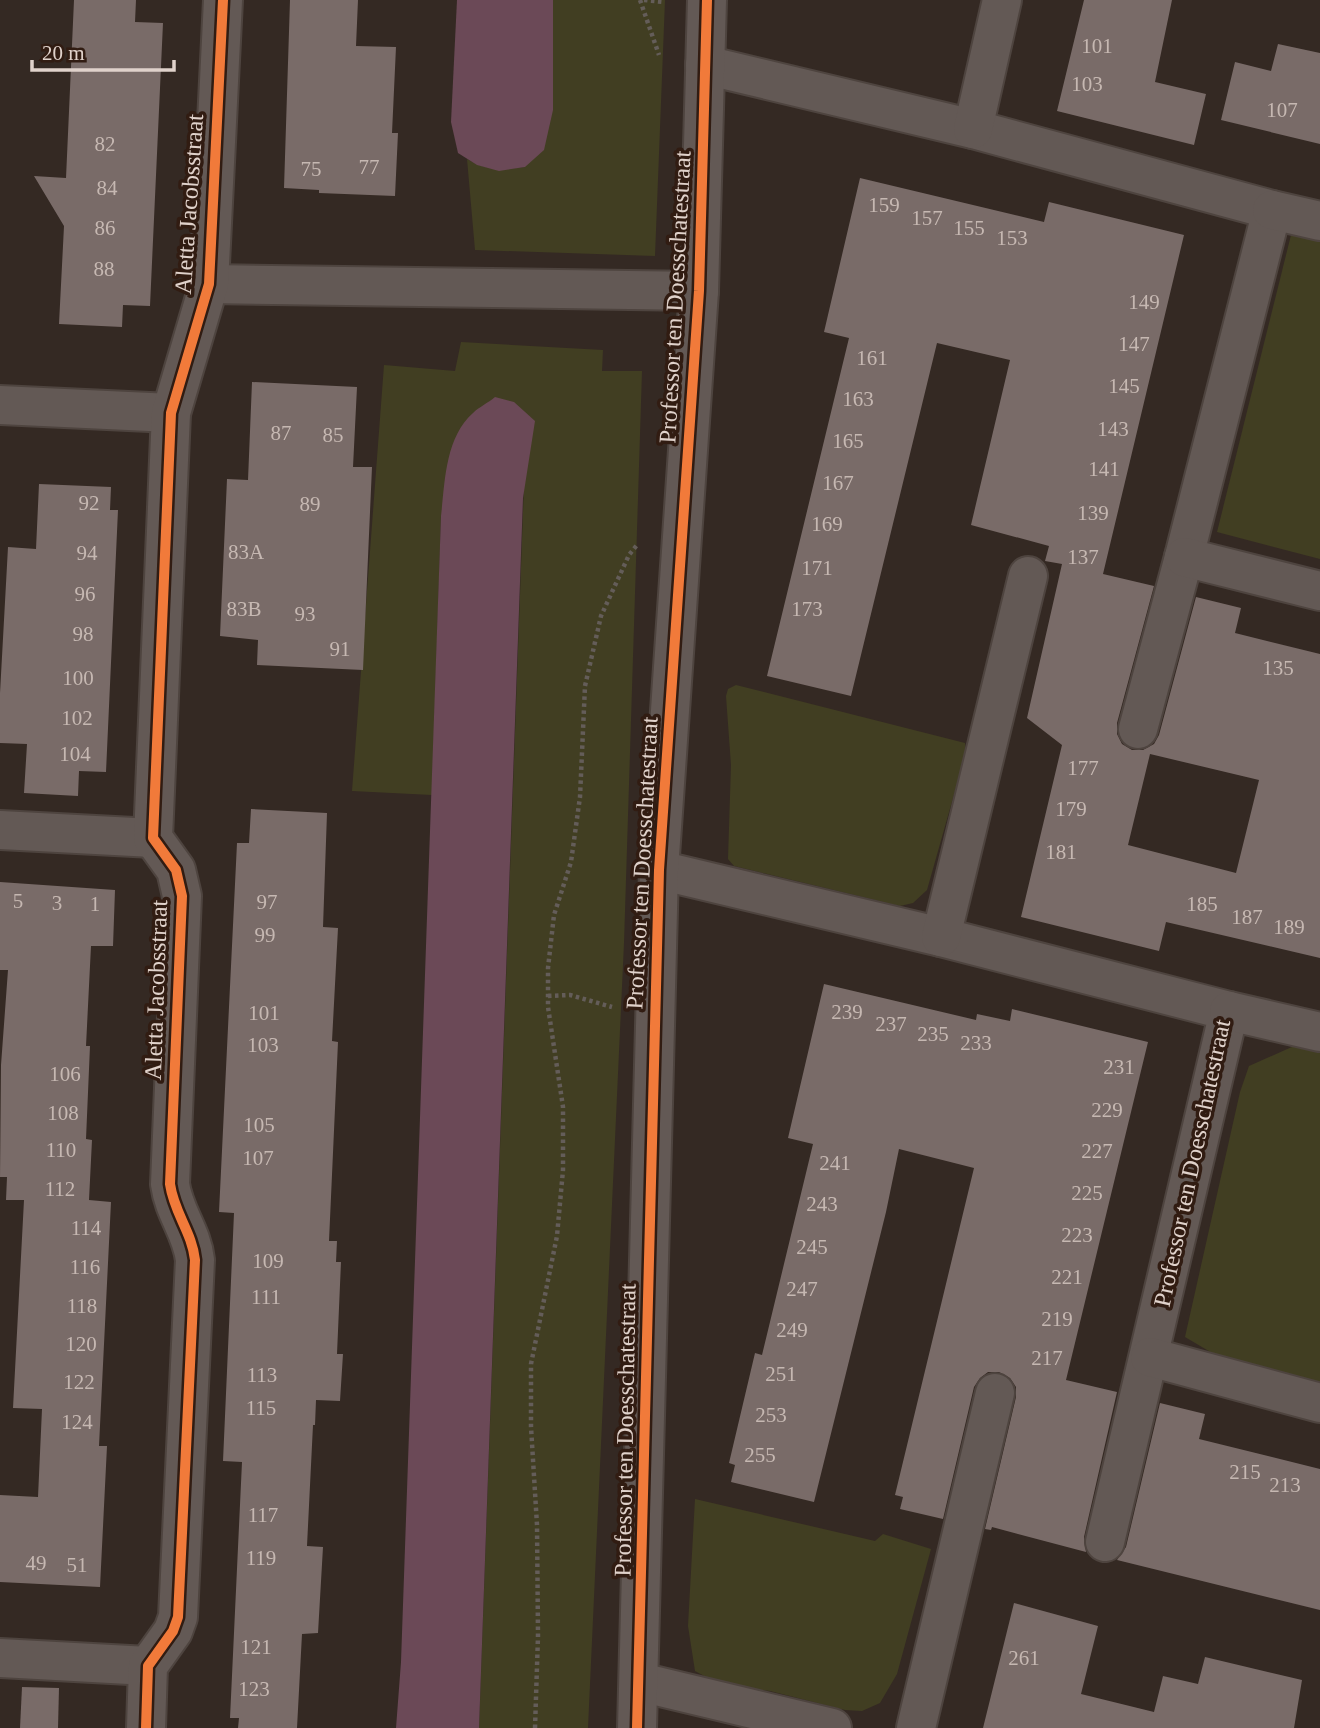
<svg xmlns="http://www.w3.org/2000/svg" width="1320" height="1728" viewBox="0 0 1320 1728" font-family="Georgia,serif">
<rect width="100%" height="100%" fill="#342923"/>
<g fill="#413e22">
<path d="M 553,0 L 665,0 L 655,256 L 475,250 L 467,159 C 486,171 503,170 525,167 L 552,20 Z"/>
<polygon points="1294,223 1320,229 1320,559 1217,532"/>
<polygon points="461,342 603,350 602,371 642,371 624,943 588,1728 479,1728 524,485 441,516 432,795 352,791 384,365 455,371"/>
<polygon points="736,685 965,743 966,752 927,890 913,903 900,906 734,866 728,859 731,765 726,696 728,689"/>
<polygon points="1294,1046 1320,1049 1320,1383 1224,1360 1185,1337 1240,1092 1249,1066"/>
<polygon points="695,1499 875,1541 883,1534 931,1549 897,1674 880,1703 862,1711 845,1710 770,1691 719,1684 695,1671 688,1626"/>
</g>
<g fill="#6b4957">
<polygon points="457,0 553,0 553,110 544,150 525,167 499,171 477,165 458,153 451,122"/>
<path d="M 495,397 L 514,402 L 535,421 L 523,498 L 479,1728 L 396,1728 L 401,1662 L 441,516 C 445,482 445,438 473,413 C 479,407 488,403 495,397 Z"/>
</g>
<g fill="#796b68" fill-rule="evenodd">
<polygon points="74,0 136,0 135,22 163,23 150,306 123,305 122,327 59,324 64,226 34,176 66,178"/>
<polygon points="290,0 358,0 356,46 396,47 392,133 398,133 395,196 319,193 319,190 284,188"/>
<polygon points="1084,0 1172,0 1155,82 1206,94 1194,145 1057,111"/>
<polygon points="1278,44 1320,53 1320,144 1221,120 1235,62 1271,71"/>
<path d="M 860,178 L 1044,222 L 1049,202 L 1184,235 L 1103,574 L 1154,586 L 1117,723 L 1117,734 L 1122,744 L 1132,750 L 1143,750 L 1154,744 L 1159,735 L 1196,597 L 1241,608 L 1235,633 L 1320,654 L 1320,958 L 1166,922 L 1159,951 L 1021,917 L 1062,745 L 1027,718 L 1062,564 L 1045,561 L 1049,546 L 971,525 L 1010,360 L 937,343 L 851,696 L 767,676 L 849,338 L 824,332 ZM 1150,754 L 1259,780 L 1236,873 L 1128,845 Z"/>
<polygon points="252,382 357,387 353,467 372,467 363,670 257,665 258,640 220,636 227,479 248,480"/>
<polygon points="39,484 111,487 110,510 118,510 106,772 79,771 78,796 24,793 27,744 0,743 0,693 8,547 36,549"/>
<polygon points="251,809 327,813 323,927 338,928 332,1041 338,1042 329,1241 337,1241 336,1262 341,1262 337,1354 343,1354 340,1401 316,1400 315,1425 313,1425 307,1546 323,1547 318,1633 302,1634 297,1728 238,1728 239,1718 230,1718 242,1462 223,1461 234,1213 219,1212 237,843 249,843"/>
<polygon points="0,882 115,890 113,946 91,946 86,1046 90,1046 86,1139 92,1140 89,1200 111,1202 99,1446 107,1446 100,1587 0,1582 0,1495 38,1497 42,1409 13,1408 24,1200 6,1200 7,1177 0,1177 1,1065 8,970 0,970"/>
<polygon points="824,984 976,1020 977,1014 1010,1021 1012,1009 1148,1042 1066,1380 1117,1392 1084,1537 1086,1552 992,1527 991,1530 985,1529 1016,1397 1016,1387 1010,1378 999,1372 988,1372 980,1378 974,1387 943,1519 900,1509 903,1497 895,1495 974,1168 899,1149 886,1212 814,1502 731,1482 735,1465 729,1463 755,1353 762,1355 813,1144 788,1138"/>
<polygon points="1160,1403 1205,1414 1199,1439 1320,1469 1320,1610 1117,1560 1126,1547"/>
<polygon points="1014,1603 1098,1626 1081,1694 1154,1712 1163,1676 1198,1684 1205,1657 1302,1680 1294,1728 983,1728"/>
<polygon points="22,1687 59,1688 58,1728 20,1728"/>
</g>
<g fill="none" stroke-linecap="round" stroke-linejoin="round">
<defs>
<g id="minor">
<polyline points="705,65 973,129 1272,210 1184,557 1138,729"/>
<polyline points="973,129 1002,0"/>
<polyline points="1272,210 1320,221"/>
<polyline points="209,284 699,291"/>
<polyline points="0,405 171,413"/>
<polyline points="1184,557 1320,591"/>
<polyline points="0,830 153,838"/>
<polyline points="659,870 941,937 1229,1011 1105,1542"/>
<polyline points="941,937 1028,576"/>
<polyline points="1229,1011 1320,1032"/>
<polyline points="1150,1357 1320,1403"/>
<polyline points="0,1658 148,1666"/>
<polyline points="640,1682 832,1728"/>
<path d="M 146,1728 L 148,1666 L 173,1631 L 178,1617 L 195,1260 C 192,1232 174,1213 170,1184 L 182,896 L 176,870 L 153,838 L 171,413 L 209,284 L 223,0"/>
<polyline points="637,1728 659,870 699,291 707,0"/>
<polyline points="916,1728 995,1393"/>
</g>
</defs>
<use href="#minor" stroke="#4e443f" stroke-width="42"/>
<g stroke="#645d59" stroke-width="4.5" stroke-dasharray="3.5 3.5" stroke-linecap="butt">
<polyline points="640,0 659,55"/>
<polyline points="644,0 664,2"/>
<polyline points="548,996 570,995 612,1007"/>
<polyline points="535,1728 538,1636 537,1525 531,1427 531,1364 557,1236 563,1170 563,1107 548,1007 548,968 554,915 571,862 580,797 585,686 601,616 629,555 637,545"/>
</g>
<use href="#minor" stroke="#635955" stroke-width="38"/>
<defs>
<g id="cycleway">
<path d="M 146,1728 L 148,1666 L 173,1631 L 178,1617 L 195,1260 C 192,1232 174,1213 170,1184 L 182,896 L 176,870 L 153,838 L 171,413 L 209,284 L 223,0"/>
<polyline points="637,1728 659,870 699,291 707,0"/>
</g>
</defs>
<use href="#cycleway" stroke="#311c12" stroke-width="15"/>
<use href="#cycleway" stroke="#f17a3a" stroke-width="10"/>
</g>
<g text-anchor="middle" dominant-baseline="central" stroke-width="7" stroke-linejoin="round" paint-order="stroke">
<g font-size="21" fill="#c6b8b2">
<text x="1097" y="46">101</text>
<text x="1087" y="84">103</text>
<text x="1282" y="110">107</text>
<text x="105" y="144">82</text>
<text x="369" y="167">77</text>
<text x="311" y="169">75</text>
<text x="107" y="188">84</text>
<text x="884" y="205">159</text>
<text x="927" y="218">157</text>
<text x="105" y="228">86</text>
<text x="969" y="228">155</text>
<text x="1012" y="238">153</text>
<text x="104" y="269">88</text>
<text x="1144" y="302">149</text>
<text x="1134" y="344">147</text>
<text x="872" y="358">161</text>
<text x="1124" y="386">145</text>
<text x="858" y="399">163</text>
<text x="1113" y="429">143</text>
<text x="281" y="433">87</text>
<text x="333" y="435">85</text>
<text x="848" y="441">165</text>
<text x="1104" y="469">141</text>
<text x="838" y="483">167</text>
<text x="89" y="503">92</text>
<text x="310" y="504">89</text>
<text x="1093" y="513">139</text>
<text x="827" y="524">169</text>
<text x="246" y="552">83A</text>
<text x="87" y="553">94</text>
<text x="1083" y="557">137</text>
<text x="817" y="568">171</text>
<text x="85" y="594">96</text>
<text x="244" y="609">83B</text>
<text x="807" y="609">173</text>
<text x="305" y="614">93</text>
<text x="83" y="634">98</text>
<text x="340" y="649">91</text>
<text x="1278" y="668">135</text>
<text x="78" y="678">100</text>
<text x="77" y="718">102</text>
<text x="75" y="754">104</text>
<text x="1083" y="768">177</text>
<text x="1071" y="809">179</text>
<text x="1061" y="852">181</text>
<text x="18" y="901">5</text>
<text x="267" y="902">97</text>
<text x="57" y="903">3</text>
<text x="95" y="904">1</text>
<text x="1202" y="904">185</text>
<text x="1247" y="917">187</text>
<text x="1289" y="927">189</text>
<text x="265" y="935">99</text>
<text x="847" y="1012">239</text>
<text x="264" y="1013">101</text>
<text x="891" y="1024">237</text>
<text x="933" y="1034">235</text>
<text x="976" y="1043">233</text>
<text x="263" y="1045">103</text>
<text x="1119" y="1067">231</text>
<text x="65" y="1074">106</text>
<text x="1107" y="1110">229</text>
<text x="63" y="1113">108</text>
<text x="259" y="1125">105</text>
<text x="61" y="1150">110</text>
<text x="1097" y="1151">227</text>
<text x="258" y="1158">107</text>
<text x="835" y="1163">241</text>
<text x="60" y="1189">112</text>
<text x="1087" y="1193">225</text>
<text x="822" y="1204">243</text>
<text x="86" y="1228">114</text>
<text x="1077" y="1235">223</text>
<text x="812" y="1247">245</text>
<text x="268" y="1261">109</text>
<text x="85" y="1267">116</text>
<text x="1067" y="1277">221</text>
<text x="802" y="1289">247</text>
<text x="266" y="1297">111</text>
<text x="82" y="1306">118</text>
<text x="1057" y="1319">219</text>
<text x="792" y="1330">249</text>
<text x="81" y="1344">120</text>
<text x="1047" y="1358">217</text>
<text x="781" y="1374">251</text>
<text x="262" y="1375">113</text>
<text x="79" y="1382">122</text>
<text x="261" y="1408">115</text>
<text x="771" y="1415">253</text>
<text x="77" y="1422">124</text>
<text x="760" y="1455">255</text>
<text x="1245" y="1472">215</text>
<text x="1285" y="1485">213</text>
<text x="263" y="1515">117</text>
<text x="261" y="1558">119</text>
<text x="36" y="1563">49</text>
<text x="77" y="1565">51</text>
<text x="256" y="1647">121</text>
<text x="1024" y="1658">261</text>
<text x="254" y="1689">123</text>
</g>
<g font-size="24" fill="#e0d2cb" stroke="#311c12">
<text transform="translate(189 204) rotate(-86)">Aletta Jacobsstraat</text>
<text transform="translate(675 297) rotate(-87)">Professor ten Doesschatestraat</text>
<text transform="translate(642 863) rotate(-87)">Professor ten Doesschatestraat</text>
<text transform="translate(156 990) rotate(-88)">Aletta Jacobsstraat</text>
<text transform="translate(1192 1163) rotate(-78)">Professor ten Doesschatestraat</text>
<text transform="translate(625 1430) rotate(-89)">Professor ten Doesschatestraat</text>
</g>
</g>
<path d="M32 60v10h142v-10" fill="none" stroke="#e0d2cb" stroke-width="3.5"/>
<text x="42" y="60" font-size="21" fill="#e0d2cb" stroke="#311c12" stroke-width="5" paint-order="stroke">20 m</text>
</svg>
